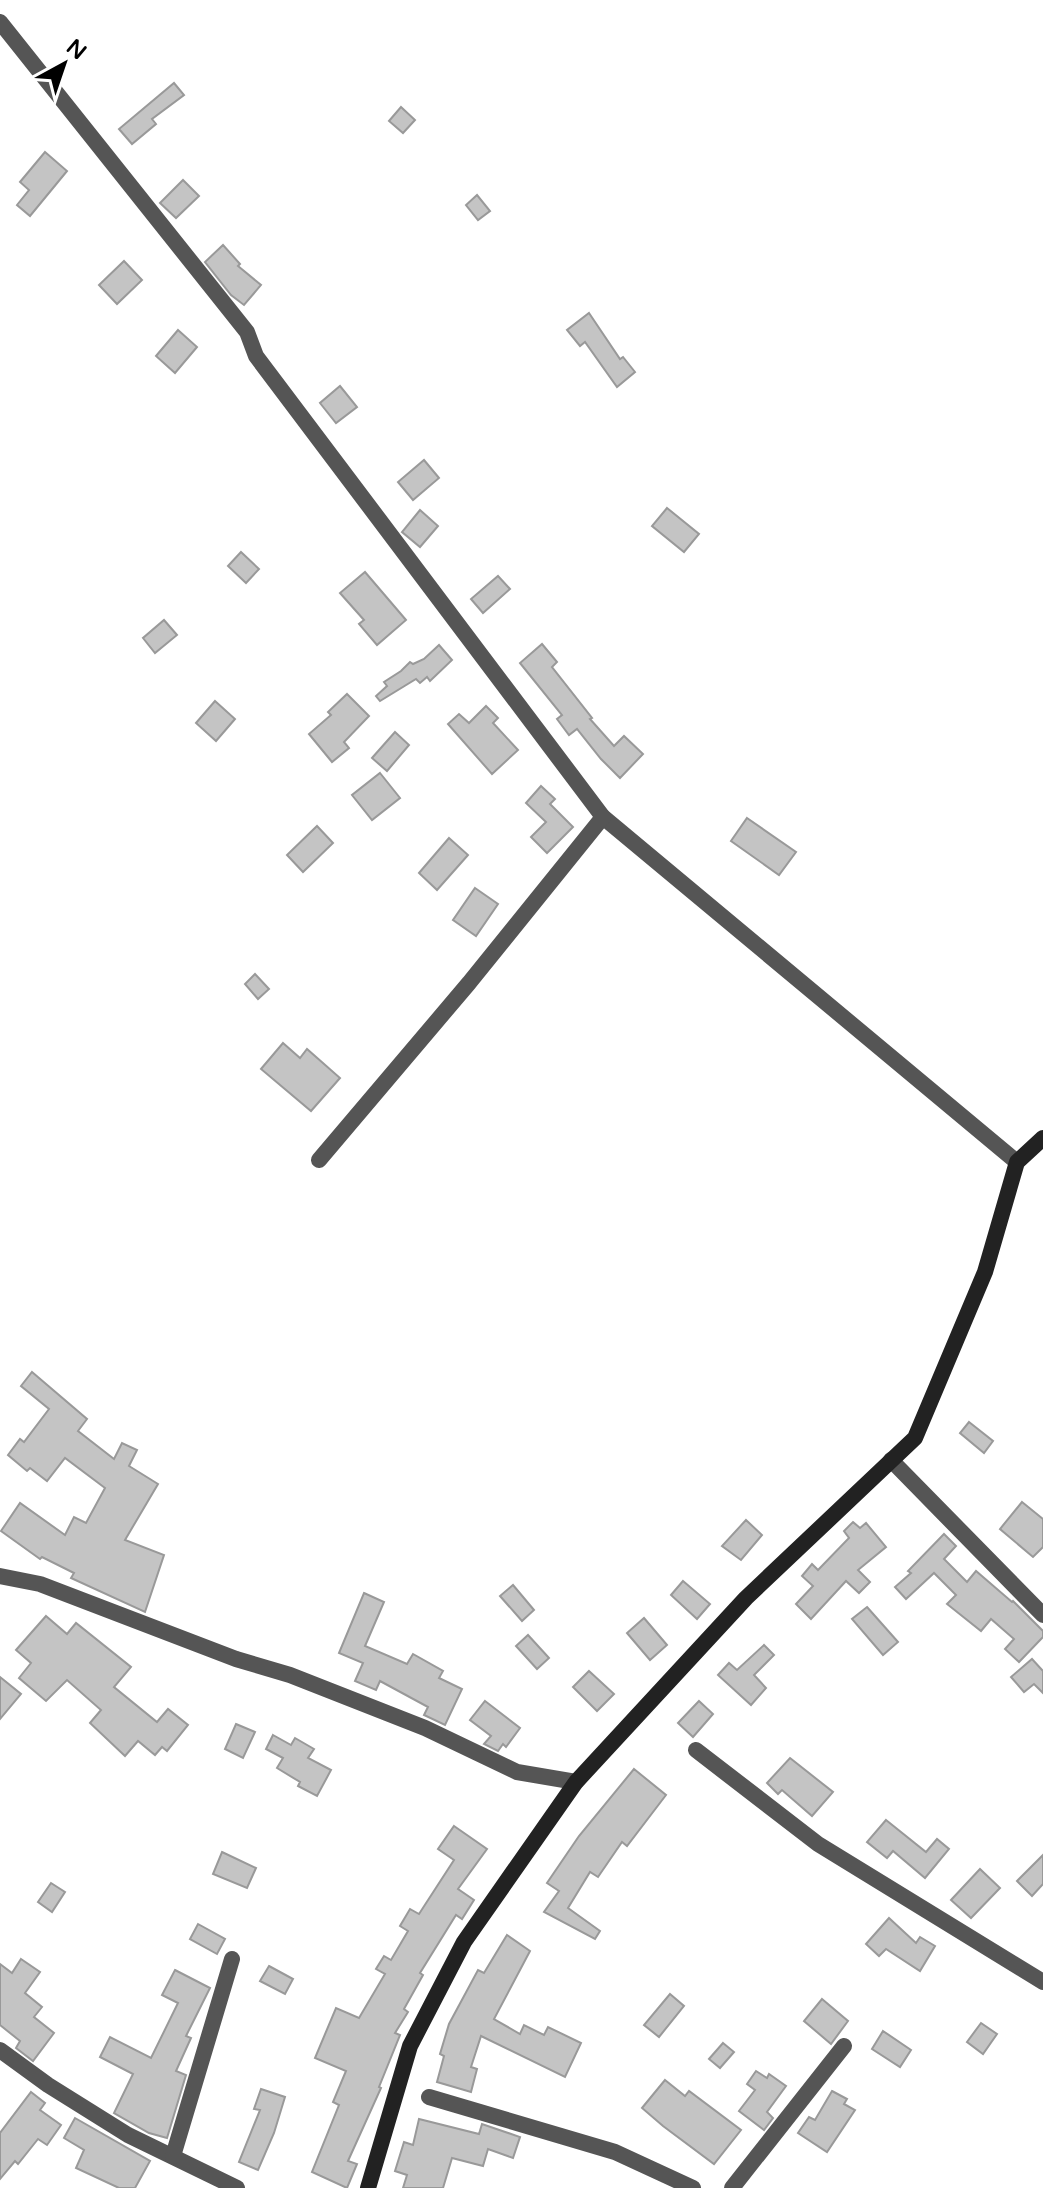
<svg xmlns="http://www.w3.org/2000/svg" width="1043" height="2188" viewBox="0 0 1043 2188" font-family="'Varela Round',sans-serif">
<rect width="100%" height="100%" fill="#fff"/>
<g fill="#c4c4c4" stroke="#999" stroke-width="2">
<polygon points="174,83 184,95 152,119 156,124 132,144 119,129"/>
<polygon points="401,107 415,120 403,133 389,121"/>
<polygon points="45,152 67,171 30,216 17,205 29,190 20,182"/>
<polygon points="183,180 199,196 176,218 160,203"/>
<polygon points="477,195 490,211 478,220 466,205"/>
<polygon points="223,245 240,264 238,266 261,285 244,305 231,295 205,262"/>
<polygon points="124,261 142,280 117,304 99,285"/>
<polygon points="589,313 620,359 623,357 635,372 617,387 585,342 580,346 567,330"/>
<polygon points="178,330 197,347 175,373 156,356"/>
<polygon points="340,386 357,407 336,423 320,403"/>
<polygon points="424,460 439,478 413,500 398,482"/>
<polygon points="667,508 699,534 684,552 652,526"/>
<polygon points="420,510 438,526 420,547 402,532"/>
<polygon points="241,552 259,569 246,583 228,566"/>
<polygon points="365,572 406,620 377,645 359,624 364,620 340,593"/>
<polygon points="498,576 510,589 483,613 471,599"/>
<polygon points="164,620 177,635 155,653 143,638"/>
<polygon points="542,644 557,662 552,667 592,718 590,719 614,746 624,736 643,754 620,778 601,759 577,729 569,735 557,719 562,715 520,663"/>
<polygon points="439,645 452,660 430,681 427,677 420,683 416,679 380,701 376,696 387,686 384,682 401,671 410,662 413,664 424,659"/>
<polygon points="347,694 369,716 344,742 349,748 332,762 309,734 331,715 328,712"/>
<polygon points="215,701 235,719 216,741 196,723"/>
<polygon points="486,706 498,718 493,723 518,750 492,774 448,724 459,714 469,723"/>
<polygon points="395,732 409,745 387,771 372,758"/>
<polygon points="380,773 400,798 372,820 352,795"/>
<polygon points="541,786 555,799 550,804 573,827 547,853 531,837 546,822 526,803"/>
<polygon points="747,818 796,852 779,875 731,841"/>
<polygon points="317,826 333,843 303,872 287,855"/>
<polygon points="449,838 468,855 437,890 419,873"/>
<polygon points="475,888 498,904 476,936 453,920"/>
<polygon points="255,974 269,989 258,999 245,984"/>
<polygon points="283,1043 300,1058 307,1049 340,1078 311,1111 261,1069"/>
<polygon points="32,1372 87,1419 78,1431 114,1459 122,1443 137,1450 129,1466 158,1484 125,1540 164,1555 145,1612 71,1578 74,1573 42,1557 40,1559 1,1531 20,1503 65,1535 74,1517 86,1523 105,1488 65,1458 47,1481 30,1468 27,1471 8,1455 20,1439 24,1442 49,1409 21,1386"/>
<polygon points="969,1422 993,1441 984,1453 960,1433"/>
<polygon points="1022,1502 1043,1519 1043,1547 1033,1557 1000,1529"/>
<polygon points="746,1520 762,1535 741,1560 722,1546"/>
<polygon points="853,1522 860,1528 866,1523 886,1547 858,1570 870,1582 859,1593 846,1581 811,1619 796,1604 813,1586 802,1576 812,1564 818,1570 849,1538 844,1531"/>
<polygon points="944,1534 956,1546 944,1559 967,1582 976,1571 1012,1602 1013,1601 1043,1631 1043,1637 1019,1662 1005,1649 1014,1639 991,1619 981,1631 947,1604 956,1595 934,1573 906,1599 895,1587 911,1573 908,1571"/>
<polygon points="683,1581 710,1604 697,1619 671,1595"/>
<polygon points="513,1585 534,1610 522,1621 500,1596"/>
<polygon points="364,1593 384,1602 365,1646 407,1664 413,1654 443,1671 439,1678 462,1689 445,1725 424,1715 428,1707 380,1681 376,1690 355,1681 363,1663 339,1653"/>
<polygon points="867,1607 898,1642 883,1655 852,1619"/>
<polygon points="46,1616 67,1634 76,1623 131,1667 114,1687 157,1722 168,1709 188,1725 167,1751 162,1747 155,1755 138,1741 125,1756 90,1723 101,1710 67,1680 46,1701 19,1678 31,1663 16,1650"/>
<polygon points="644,1618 667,1645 650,1660 627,1633"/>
<polygon points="528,1635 549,1658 537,1669 516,1646"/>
<polygon points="764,1645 774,1655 754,1675 766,1688 751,1705 718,1675 729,1663 737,1670"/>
<polygon points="1032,1659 1043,1671 1043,1693 1034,1684 1024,1692 1011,1677"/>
<polygon points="589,1671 614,1694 597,1711 573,1687"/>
<polygon points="0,1677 21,1694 0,1719"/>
<polygon points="485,1701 520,1728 506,1747 503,1744 498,1751 484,1744 491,1736 470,1720"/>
<polygon points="699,1701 713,1714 693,1737 678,1723"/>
<polygon points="236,1724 255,1732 243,1758 225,1749"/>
<polygon points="273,1735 291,1745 295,1738 314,1749 308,1758 331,1770 317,1796 298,1786 300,1782 277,1768 283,1758 266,1749"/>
<polygon points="790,1758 833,1792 812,1816 782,1790 778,1794 767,1783"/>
<polygon points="634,1769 666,1795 627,1846 622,1842 598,1877 590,1872 568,1908 600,1931 595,1939 544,1912 559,1891 547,1883 579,1836"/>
<polygon points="886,1820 926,1852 937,1839 949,1849 925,1878 893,1851 887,1858 867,1842"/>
<polygon points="454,1826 487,1849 458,1889 474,1900 462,1919 456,1915 420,1973 423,1975 404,2009 408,2012 395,2033 400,2035 379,2087 381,2088 348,2161 357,2164 347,2188 312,2172 339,2105 333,2102 346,2071 315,2058 336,2008 359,2018 385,1974 376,1969 384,1956 391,1960 408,1931 400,1926 410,1909 419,1914 454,1860 438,1849"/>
<polygon points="222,1852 256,1868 247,1888 213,1874"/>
<polygon points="1043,1855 1043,1884 1032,1896 1017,1881"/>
<polygon points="980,1869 1000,1888 971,1918 951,1900"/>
<polygon points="51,1883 65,1892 52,1912 38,1902"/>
<polygon points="889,1918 916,1943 920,1937 935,1946 920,1971 886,1949 879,1956 866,1944"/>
<polygon points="198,1924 225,1939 217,1954 190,1939"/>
<polygon points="507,1935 530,1951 494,2019 520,2034 524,2025 544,2035 548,2027 581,2043 565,2077 481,2036 471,2067 477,2069 471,2092 437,2082 444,2056 440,2054 449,2024 478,1970 484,1973"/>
<polygon points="21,1959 40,1972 25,1993 42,2007 34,2017 54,2033 33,2061 16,2048 20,2041 0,2025 0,1964 12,1973"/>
<polygon points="269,1966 293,1979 285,1994 260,1981"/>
<polygon points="175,1970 210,1988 186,2036 191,2038 176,2071 186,2075 167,2138 149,2133 114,2113 133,2074 100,2057 110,2037 151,2058 178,2003 162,1995"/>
<polygon points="670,1994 684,2006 659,2037 644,2025"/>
<polygon points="822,1999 848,2021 831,2044 804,2021"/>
<polygon points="981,2023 997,2034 983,2054 967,2042"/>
<polygon points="883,2031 911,2050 900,2067 872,2049"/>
<polygon points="723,2043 734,2052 720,2068 709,2059"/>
<polygon points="756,2071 767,2078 769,2074 786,2086 767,2112 773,2118 764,2130 739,2111 755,2090 747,2084"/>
<polygon points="665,2080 685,2096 689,2091 741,2130 714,2164 663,2126 642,2108"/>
<polygon points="261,2089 285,2097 274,2133 258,2170 239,2162 260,2110 254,2109"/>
<polygon points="832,2091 847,2099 844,2104 855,2110 827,2152 798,2133 809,2117 815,2120"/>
<polygon points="31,2092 45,2103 40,2110 61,2125 47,2145 38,2139 18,2164 15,2161 0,2179 0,2133"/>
<polygon points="75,2118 150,2161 135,2188 119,2188 76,2168 84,2150 64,2138"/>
<polygon points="419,2119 479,2134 482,2124 520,2137 513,2158 488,2149 483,2166 452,2158 443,2188 403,2188 407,2175 395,2171 404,2142 413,2145"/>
</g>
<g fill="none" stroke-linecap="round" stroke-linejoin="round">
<g stroke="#555" stroke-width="16">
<polyline points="0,22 247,332 256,356 603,817 1017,1162"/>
<polyline points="319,1160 469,983 603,817"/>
<polyline points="891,1460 1043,1615"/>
<polyline points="0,1576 40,1584 236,1659 290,1675 425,1728 517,1772 576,1782"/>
<polyline points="696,1750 818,1844 1043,1982"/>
<polyline points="0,2050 48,2085 128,2135 237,2188"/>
<polyline points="429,2097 615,2152 693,2188"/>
<polyline points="173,2156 232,1959"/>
<polyline points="732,2188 844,2046"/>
</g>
<polyline stroke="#222" stroke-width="16" points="368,2188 410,2046 464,1942 576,1782 746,1598 915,1438 985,1272 1017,1162 1043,1138"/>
</g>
<g transform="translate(64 64) rotate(40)" stroke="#ffffff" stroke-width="6" paint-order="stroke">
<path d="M0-6L14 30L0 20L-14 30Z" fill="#000000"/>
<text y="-12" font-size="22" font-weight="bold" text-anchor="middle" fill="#000000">N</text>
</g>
</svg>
